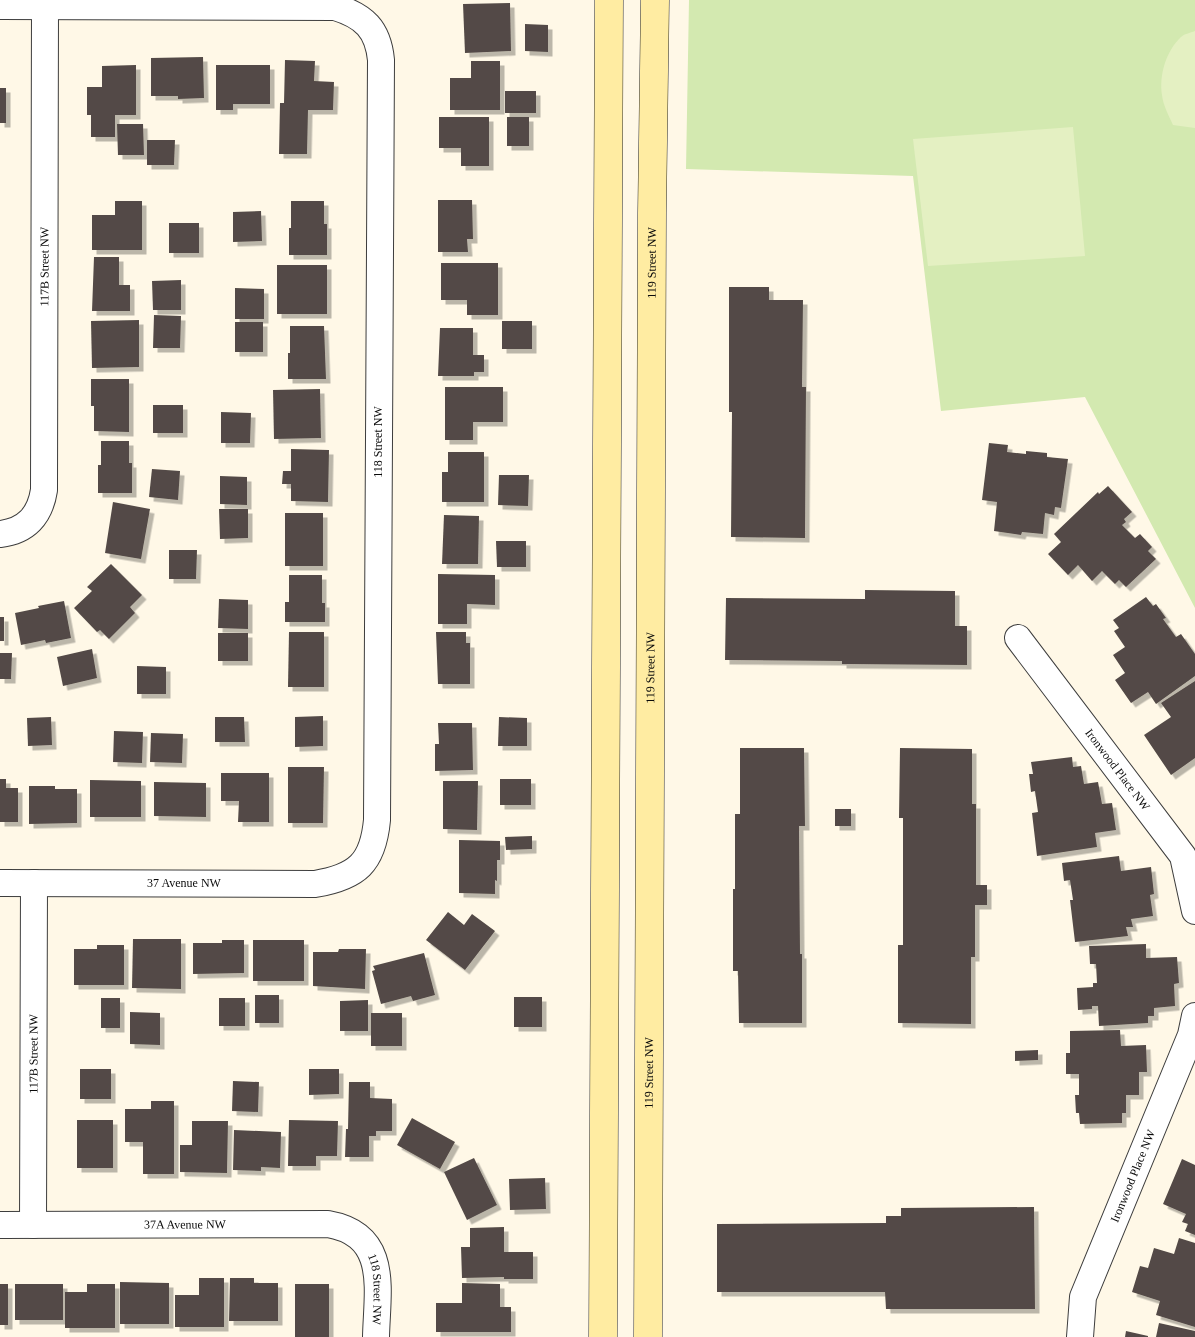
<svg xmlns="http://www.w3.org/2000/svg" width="1195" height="1337" viewBox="0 0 1195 1337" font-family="Georgia,serif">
<defs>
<filter id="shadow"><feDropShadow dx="4.5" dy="4.5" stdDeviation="0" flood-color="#0004"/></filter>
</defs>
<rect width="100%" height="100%" fill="#fff8e7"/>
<polygon fill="#d3e9b0" points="689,0 1195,0 1195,608 1085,397 941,411 913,176 686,169"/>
<g fill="#e4f0c2">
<path d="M 1195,31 L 1195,128 L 1173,125 C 1169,116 1163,105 1162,95 C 1159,75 1166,51 1181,37 C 1184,34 1190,33 1195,31 Z"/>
<polygon points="1073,127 1085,256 928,266 913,139"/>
</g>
<g fill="#534a46" filter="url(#shadow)">
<polygon points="510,3 511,51 465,53 463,4"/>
<polygon points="525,24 548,25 548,52 525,51"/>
<polygon points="203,57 204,98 178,99 178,96 151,96 151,58"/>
<polygon points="285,60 315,61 314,81 334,82 333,110 308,110 307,154 279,154 280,103 284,103"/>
<polygon points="471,61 500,61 500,110 450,110 450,78 471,78"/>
<polygon points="136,65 136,115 115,115 115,137 91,137 91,115 87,115 87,87 102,87 102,66"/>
<polygon points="216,65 270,65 270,104 233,104 233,110 216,110"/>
<rect x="0" y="88" width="6" height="35"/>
<rect x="505" y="91" width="31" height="22"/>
<polygon points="439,117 489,117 489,166 461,166 461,148 439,148"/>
<rect x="507" y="117" width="22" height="29"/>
<polygon points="117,124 143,124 144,155 118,155"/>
<polygon points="147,140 175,140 174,165 147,165"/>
<polygon points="438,200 472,200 473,239 467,239 468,252 438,252"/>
<polygon points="115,201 142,201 142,250 92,250 92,215 115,215"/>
<polygon points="291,201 324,201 324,224 327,224 327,255 289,255 289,228 291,228"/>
<polygon points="261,211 262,241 233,242 233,212"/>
<rect x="169" y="223" width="30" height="30"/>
<polygon points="94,257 119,257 119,285 130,285 130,311 92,311"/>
<polygon points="441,263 498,263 498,315 467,315 467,300 441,300"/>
<rect x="277" y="265" width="50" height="49"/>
<polygon points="181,280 181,310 153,310 152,281"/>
<polygon points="729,287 769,287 769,300 803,300 802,387 806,387 805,538 731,537 732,412 729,412"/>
<polygon points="235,288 264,289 264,319 235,319"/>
<polygon points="154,315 181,316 180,348 153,348"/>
<polygon points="139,320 139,367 92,368 91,321"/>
<rect x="502" y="321" width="30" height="28"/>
<rect x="235" y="322" width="28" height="30"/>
<polygon points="290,326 324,326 326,379 288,379 288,353 290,353"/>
<polygon points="440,328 473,328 473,355 484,355 484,372 474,372 474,376 438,376"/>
<polygon points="91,379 129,379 129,432 94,431 94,406 91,406"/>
<polygon points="445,387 503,387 503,422 473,422 473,440 445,440"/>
<polygon points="320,389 321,438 274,439 273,390"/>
<rect x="153" y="405" width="30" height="28"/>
<polygon points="221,412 251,413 250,443 221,443"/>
<polygon points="101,441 129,441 129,463 132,463 132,493 98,493 98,465 101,465"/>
<polygon points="989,443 1008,445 1007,452 1026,454 1026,451 1047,453 1047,457 1068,459 1061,508 1055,507 1054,515 1045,513 1043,534 1022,532 1021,535 994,531 997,502 982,500"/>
<polygon points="291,449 329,450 328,502 291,501 291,484 282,484 283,471 291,471"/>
<polygon points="448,452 484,452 484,502 442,502 442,472 448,472"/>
<polygon points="152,469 180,471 178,500 149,497"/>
<polygon points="499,475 529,475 528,506 498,505"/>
<polygon points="220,476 247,477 247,505 220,504"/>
<polygon points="1108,486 1132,512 1124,519 1126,522 1122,525 1135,538 1140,534 1152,547 1148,551 1156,559 1126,587 1119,580 1115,584 1102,571 1092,581 1078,565 1068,575 1048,554 1061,542 1054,534 1098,492 1099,494"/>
<polygon points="113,502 150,509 141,559 105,553"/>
<polygon points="219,509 248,509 248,538 220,539"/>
<rect x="285" y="513" width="38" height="53"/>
<polygon points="444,515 479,516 478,564 442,564"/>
<polygon points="496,541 526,541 526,567 497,567"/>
<polygon points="169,550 197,550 196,579 169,579"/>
<polygon points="111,564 142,595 130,607 135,613 109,639 100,630 97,632 74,608 92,591 87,587"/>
<polygon points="438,574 495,575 495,605 467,604 467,624 438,624"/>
<polygon points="289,575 322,575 322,603 325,603 325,622 285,622 285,602 289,602"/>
<polygon points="865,590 955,591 955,626 967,626 967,665 842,664 842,661 725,660 726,598 865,599"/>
<polygon points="1146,597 1153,606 1156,604 1166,618 1163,619 1176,637 1181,634 1195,654 1195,676 1156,704 1148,692 1131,703 1115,680 1125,673 1113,655 1125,647 1114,631 1119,628 1113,620"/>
<polygon points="219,599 248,600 248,629 218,628"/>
<polygon points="64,601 71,638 46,643 45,640 21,645 15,613 39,608 38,606"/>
<rect x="0" y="617" width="4" height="24"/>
<polygon points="289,632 324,632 324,687 288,687"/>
<polygon points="436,632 466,632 466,643 470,643 470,684 438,684"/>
<rect x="218" y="633" width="30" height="28"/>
<polygon points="92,649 97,678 63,686 57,657"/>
<polygon points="0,653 12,653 11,679 0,679"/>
<polygon points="137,666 166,667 166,694 137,694"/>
<polygon points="1195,681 1195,758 1171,775 1144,735 1171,717 1161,703"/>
<polygon points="323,716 323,746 295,747 295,717"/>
<polygon points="51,717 52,745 28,746 27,718"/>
<polygon points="215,717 244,717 245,742 215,742"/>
<polygon points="499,717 527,718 527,746 498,746"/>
<polygon points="438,723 472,723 473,770 435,771 435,744 439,744"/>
<polygon points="114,731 143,732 142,763 113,762"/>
<polygon points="151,733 183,734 182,763 150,762"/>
<polygon points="740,748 804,748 805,826 799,826 800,954 802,954 802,1023 739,1023 738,971 733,971 733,889 735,889 735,814 740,814"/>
<polygon points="900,748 972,749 972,804 976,804 976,885 987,885 987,905 975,905 975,957 971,957 971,1024 898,1023 898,945 903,945 903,818 899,818"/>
<polygon points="1072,757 1073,767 1081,766 1084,784 1098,782 1102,804 1112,803 1116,830 1095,833 1097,847 1037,856 1032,813 1038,812 1035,791 1031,792 1029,774 1033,774 1031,762"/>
<polygon points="288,767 324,767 323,823 288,823"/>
<polygon points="221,773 269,773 269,822 238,822 239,801 221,801"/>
<polygon points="0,779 6,779 6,788 18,788 18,822 0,822"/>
<rect x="500" y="779" width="31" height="26"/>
<polygon points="90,780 141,781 141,817 90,817"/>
<polygon points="443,781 478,781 477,830 443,829"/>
<polygon points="154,782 206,783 206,817 154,816"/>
<polygon points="29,786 55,786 55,789 77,789 77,823 29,824"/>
<rect x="835" y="809" width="16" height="17"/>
<polygon points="532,836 532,849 506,850 505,837"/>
<polygon points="459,840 500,841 500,860 497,860 497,881 495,880 495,894 459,893"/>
<polygon points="1119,856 1121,871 1151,867 1154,894 1150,895 1153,916 1131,919 1133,927 1126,927 1128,936 1075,942 1070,900 1073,900 1070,880 1064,881 1062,863"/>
<polygon points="448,912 464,925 472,914 495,931 465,970 426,940"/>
<polygon points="133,939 181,939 181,989 132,988"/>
<polygon points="222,940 244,940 244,973 193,974 193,943 222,943"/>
<rect x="253" y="940" width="51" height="41"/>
<polygon points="1146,944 1146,958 1177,957 1179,983 1174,984 1175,1006 1154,1008 1154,1016 1148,1016 1148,1023 1099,1026 1098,1006 1092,1006 1092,1009 1078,1010 1077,988 1093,987 1093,983 1097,983 1096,964 1090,964 1089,946"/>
<polygon points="97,945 124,945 124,985 74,985 74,949 97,949"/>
<polygon points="339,949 366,949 365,989 313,986 313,952 338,952"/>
<polygon points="424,953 435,995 413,1001 411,996 381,1004 372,971 375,970 373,966"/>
<rect x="255" y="995" width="24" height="28"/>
<rect x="514" y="997" width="28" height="30"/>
<rect x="101" y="998" width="19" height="30"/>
<rect x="219" y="998" width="26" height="28"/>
<polygon points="368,1000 368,1031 340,1031 340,1001"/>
<polygon points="130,1012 160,1013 160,1045 130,1044"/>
<rect x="371" y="1013" width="31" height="33"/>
<polygon points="1120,1030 1121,1046 1146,1045 1147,1072 1139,1072 1139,1095 1126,1095 1126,1113 1122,1113 1122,1123 1080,1124 1079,1113 1076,1113 1075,1095 1079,1095 1079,1074 1066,1074 1066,1053 1070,1053 1070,1031"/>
<polygon points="1038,1050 1038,1060 1015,1061 1015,1051"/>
<rect x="80" y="1069" width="31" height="30"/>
<polygon points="309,1069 339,1069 339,1094 309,1095"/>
<polygon points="233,1081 259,1082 258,1112 232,1111"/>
<polygon points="349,1082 370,1082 370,1098 392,1099 392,1131 376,1131 376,1136 369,1136 369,1157 345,1157 346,1129 348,1129"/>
<polygon points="151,1101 174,1101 174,1174 143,1174 143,1142 125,1142 125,1109 151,1109"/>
<polygon points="412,1118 455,1142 440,1169 397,1145"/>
<rect x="77" y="1120" width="36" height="48"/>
<polygon points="289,1120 338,1121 337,1156 316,1156 316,1166 288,1166"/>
<polygon points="192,1121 228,1121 227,1173 180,1172 180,1145 192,1145"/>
<polygon points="234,1130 281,1132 280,1168 261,1167 261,1171 233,1170"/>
<polygon points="474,1158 497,1205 467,1220 444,1172"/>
<polygon points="1182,1159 1195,1165 1195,1235 1185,1231 1188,1224 1182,1222 1186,1214 1163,1204"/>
<polygon points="545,1178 546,1209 510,1210 509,1179"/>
<polygon points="1034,1207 1035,1309 886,1309 885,1292 717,1292 717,1224 886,1223 886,1216 901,1216 901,1208"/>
<polygon points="504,1227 504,1252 533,1252 533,1279 504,1279 504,1277 462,1278 461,1247 470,1247 470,1228"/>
<polygon points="1179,1238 1195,1243 1195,1327 1156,1315 1160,1301 1132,1292 1140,1266 1148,1268 1154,1248 1174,1254"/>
<polygon points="199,1278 224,1278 224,1327 175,1327 175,1295 199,1295"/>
<polygon points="230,1278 254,1278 254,1283 278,1283 278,1321 229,1321"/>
<polygon points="120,1282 169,1283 169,1324 120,1324"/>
<polygon points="462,1283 500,1284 500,1307 511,1307 511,1332 436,1332 436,1303 462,1303"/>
<rect x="0" y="1284" width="8" height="41"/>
<rect x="15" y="1284" width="48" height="36"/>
<polygon points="87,1284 115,1284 115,1328 65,1328 65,1292 87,1292"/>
<rect x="295" y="1284" width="34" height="53"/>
<polygon points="1159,1323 1195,1331 1195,1337 1156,1337"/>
<polygon points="1126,1331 1148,1336 1148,1337 1125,1337"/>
</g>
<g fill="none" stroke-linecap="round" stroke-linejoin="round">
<defs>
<g id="street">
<path d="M 0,6 L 335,7 C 364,16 378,29 381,60 L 377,820 C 373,863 357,877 315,884 L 0,883"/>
<path id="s1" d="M 0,534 C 26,531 40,516 44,490 L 45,6"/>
<path id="s2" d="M 1018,638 L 1183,856 L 1195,911"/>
<path id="s3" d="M 0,1225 L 328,1224 C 390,1235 377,1290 376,1337"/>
<path id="s4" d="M 33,1225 L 34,883"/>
<path id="s5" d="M 1080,1337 L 1083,1297 L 1191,1035 L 1195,1016"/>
</g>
<g id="secondary">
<polyline points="603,1337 609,0"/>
<path id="s6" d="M 648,1337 L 652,213 L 655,0"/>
</g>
</defs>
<use href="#street" stroke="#3d3d3d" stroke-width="28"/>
<use href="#secondary" stroke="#2c2c2c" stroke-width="29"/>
<use href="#street" stroke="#fff" stroke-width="26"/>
<use href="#secondary" stroke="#ffeca2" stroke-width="28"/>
</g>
<g text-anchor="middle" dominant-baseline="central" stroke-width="5" stroke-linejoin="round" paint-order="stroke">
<g font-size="12" fill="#0a0a0a" stroke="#fff">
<text stroke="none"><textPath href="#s6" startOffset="1074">119 Street NW</textPath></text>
<text stroke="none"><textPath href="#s1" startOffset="291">117B Street NW</textPath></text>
<text transform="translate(378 442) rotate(-90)">118 Street NW</text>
<text stroke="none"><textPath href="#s6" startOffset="669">119 Street NW</textPath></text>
<text stroke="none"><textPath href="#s2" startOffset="165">Ironwood Place NW</textPath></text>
<text x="184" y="883">37 Avenue NW</text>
<text stroke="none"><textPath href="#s4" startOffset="171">117B Street NW</textPath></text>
<text stroke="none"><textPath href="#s6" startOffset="264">119 Street NW</textPath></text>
<text stroke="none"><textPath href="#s5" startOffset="171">Ironwood Place NW</textPath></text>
<text stroke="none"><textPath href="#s3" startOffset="185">37A Avenue NW</textPath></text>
<text stroke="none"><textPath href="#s3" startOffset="419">118 Street NW</textPath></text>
</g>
</g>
</svg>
